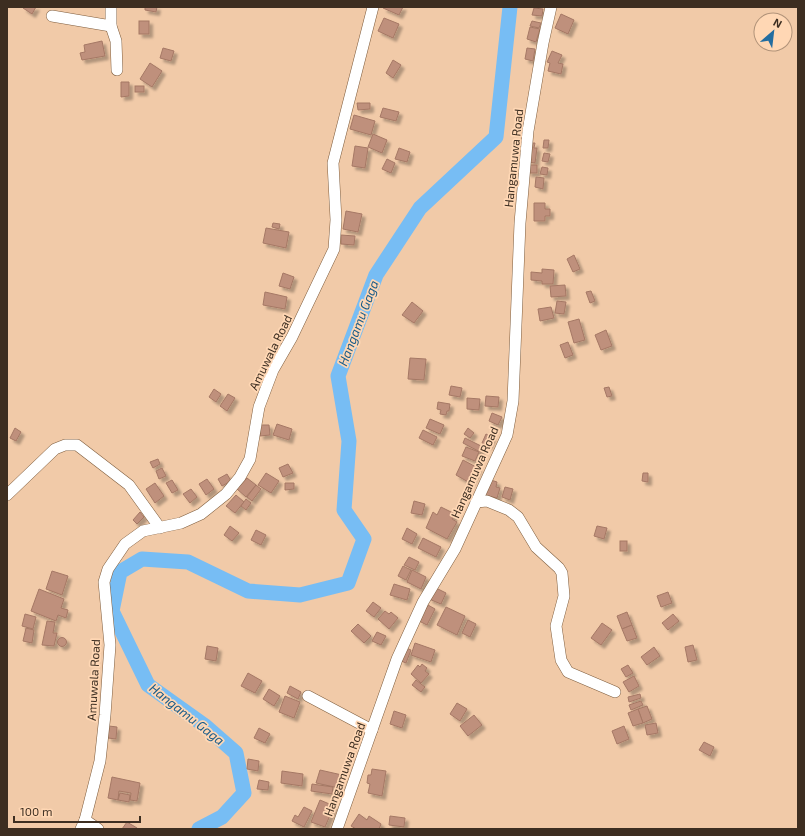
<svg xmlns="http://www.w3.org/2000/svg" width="805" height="836" viewBox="0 0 805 836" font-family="'Exo 2',sans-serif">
<defs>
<filter id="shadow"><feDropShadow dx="3.5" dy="3.5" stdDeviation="1" flood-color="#0004"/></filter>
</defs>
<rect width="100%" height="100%" fill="#f1caa8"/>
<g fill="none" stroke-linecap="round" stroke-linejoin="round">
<polyline stroke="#77bdf4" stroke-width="15" points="199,829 222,817 244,793 236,753 204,725 148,685 112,611 120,572 142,559 188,562 248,591 300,595 348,583 364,539 344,510 349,441 338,376 376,275 420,208 496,137 510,7"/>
</g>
<g fill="#bf907c" stroke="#a57865" filter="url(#shadow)">
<polygon points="24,7 36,7 32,14 23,8"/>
<polygon points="145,7 157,7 156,12 145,10"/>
<polygon points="384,7 403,7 399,15 383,8"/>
<polygon points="534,8 543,9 542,16 532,15"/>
<polygon points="561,14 574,20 568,34 555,28"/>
<polygon points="384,18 399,24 393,38 378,31"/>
<rect x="139" y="21" width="10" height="13"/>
<polygon points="532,21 541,23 539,28 530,26"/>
<polygon points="530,27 540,29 536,42 527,39"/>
<polygon points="102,41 105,56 82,60 80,53 85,52 84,45"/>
<polygon points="163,48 174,51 171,61 160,58"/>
<polygon points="527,48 535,49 533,61 525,59"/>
<polygon points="552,51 562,55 558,63 563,64 561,74 548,71 550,63 547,62"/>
<polygon points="393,60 401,65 393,78 386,73"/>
<polygon points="150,63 162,71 152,87 140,79"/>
<polygon points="121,82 129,82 129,96 121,97"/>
<rect x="135" y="86" width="9" height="6"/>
<polygon points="357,103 370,103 370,109 358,110"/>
<polygon points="383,108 399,112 396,121 380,117"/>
<polygon points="354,115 375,121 371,135 350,129"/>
<polygon points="373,134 387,140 382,153 368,147"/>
<polygon points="544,140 549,140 548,148 543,148"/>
<polygon points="533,143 535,143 534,148 537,148 535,163 528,162 530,147 532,148"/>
<polygon points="355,146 368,148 365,168 352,166"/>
<polygon points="399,148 410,152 407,162 395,159"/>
<polygon points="544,153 550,154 548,162 542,161"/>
<polygon points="387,159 395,163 391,173 382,169"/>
<rect x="528" y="165" width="9" height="8"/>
<polygon points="542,167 548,168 547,175 540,174"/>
<polygon points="536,177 544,178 543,189 535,187"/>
<polygon points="534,203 545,203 545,209 550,209 550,216 545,216 545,221 534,221"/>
<polygon points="346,211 362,214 358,232 343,229"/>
<polygon points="273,223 280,224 279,229 272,227"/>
<polygon points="266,228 289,232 286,248 263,243"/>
<polygon points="341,235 355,236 354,245 341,244"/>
<polygon points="574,255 580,269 573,272 567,259"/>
<polygon points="542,269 554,270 553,284 542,284 542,281 531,280 531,272 542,273"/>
<polygon points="283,273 294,277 290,289 279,286"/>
<polygon points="565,285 566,296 551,297 550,286"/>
<polygon points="591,291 595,301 590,303 586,292"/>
<polygon points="265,292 287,297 285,309 263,305"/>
<polygon points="557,301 566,302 564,314 555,313"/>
<polygon points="412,302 423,311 414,323 402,315"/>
<polygon points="551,307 554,318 540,321 538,309"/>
<polygon points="579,319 585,340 574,343 568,322"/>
<polygon points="606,330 612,346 601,350 595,335"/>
<polygon points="568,342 573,355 565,358 560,345"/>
<polygon points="410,358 426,359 424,380 408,379"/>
<polygon points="451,386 462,388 460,397 449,395"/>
<polygon points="609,387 612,396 607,397 604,388"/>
<polygon points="214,389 221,394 216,402 209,397"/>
<polygon points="228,394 235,398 227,411 220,406"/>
<polygon points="486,396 499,397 498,407 485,406"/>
<polygon points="467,398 480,399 479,410 467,409"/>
<polygon points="438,402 450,404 449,411 447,411 446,415 440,414 441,410 437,409"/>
<polygon points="492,413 502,417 498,425 489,421"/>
<polygon points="430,419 444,425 440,434 426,428"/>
<polygon points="277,424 292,429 289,440 273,435"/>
<polygon points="260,425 269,425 270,435 260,436"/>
<polygon points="15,428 21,432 16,441 10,438"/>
<polygon points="468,428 474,433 470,438 464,434"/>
<polygon points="423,430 437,437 433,445 419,438"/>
<polygon points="486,434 492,437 488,446 482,443"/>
<polygon points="465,438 483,447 480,452 463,443"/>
<polygon points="466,447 479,452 475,461 462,456"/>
<polygon points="158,459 160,464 153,468 150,462"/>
<polygon points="463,460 478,468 470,483 456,475"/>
<polygon points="288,464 293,473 283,477 279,468"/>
<polygon points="162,468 166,476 159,479 156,471"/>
<polygon points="266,473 279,481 271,493 258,485"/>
<polygon points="643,473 648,473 648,482 642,481"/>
<polygon points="227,474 231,481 222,486 218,479"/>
<polygon points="247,478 256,485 246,497 237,489"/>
<polygon points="207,479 214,489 206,495 199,484"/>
<polygon points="488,479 497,482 496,487 500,488 497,498 483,495"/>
<polygon points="172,480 178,490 172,493 166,483"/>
<polygon points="155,483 164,496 155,503 146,489"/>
<polygon points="285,483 294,483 294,489 285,490"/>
<polygon points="256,485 261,489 252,501 247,497"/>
<polygon points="505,487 513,489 510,500 502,497"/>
<polygon points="191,489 197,497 190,503 183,494"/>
<polygon points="236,495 244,502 235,513 226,506"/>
<polygon points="246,499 251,503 246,510 241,506"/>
<polygon points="414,501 425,504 422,515 411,513"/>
<polygon points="441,507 455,514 452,519 457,522 447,539 426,528 433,512 437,515"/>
<polygon points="140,512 144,517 137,524 133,520"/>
<polygon points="230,526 239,533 232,541 224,535"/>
<polygon points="597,526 607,528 604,539 594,536"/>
<polygon points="407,528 417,534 412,544 402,539"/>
<polygon points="256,530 266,535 261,545 251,540"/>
<polygon points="423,538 441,547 436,557 418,548"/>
<rect x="620" y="541" width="7" height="10"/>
<polygon points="409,557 419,562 415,570 404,565"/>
<polygon points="403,566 411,570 406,580 398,576"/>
<polygon points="412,570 426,577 421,589 407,582"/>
<polygon points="52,571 68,576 62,595 46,589"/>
<polygon points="394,584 410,589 407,600 390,595"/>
<polygon points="434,587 446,593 441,604 429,599"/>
<polygon points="39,589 64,599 61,608 68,610 66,618 58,615 56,621 31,611"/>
<polygon points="668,592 672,603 661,607 657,596"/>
<polygon points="373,602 381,608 374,617 366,611"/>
<polygon points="428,605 435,609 427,625 419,621"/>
<polygon points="446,607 465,616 457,635 437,625"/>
<polygon points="385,611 389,614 391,612 398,618 389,629 378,619"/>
<polygon points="627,612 632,625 622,629 617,616"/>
<polygon points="25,614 36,617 33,629 22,626"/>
<polygon points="673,614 679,621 668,630 662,623"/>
<polygon points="468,620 476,624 470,637 462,633"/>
<polygon points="47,621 55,622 53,633 57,633 54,646 42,645"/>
<polygon points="602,623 612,630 601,645 591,638"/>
<polygon points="358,624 371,636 364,643 351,631"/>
<polygon points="632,625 637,638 627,641 622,629"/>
<polygon points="26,628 34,630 32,643 23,641"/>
<polygon points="377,632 386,636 381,645 372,641"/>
<circle cx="62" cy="642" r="4.5"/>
<polygon points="415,643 435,650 431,662 411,655"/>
<polygon points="693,645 697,660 688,662 685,647"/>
<polygon points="207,646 218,648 216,661 205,659"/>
<polygon points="654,647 660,656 647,665 641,657"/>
<polygon points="406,648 411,650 406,663 401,661"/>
<polygon points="422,664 427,668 425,671 429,674 421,683 411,674 418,665 420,667"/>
<polygon points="628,665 633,673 626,677 621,669"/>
<polygon points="248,673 262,681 255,693 241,686"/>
<polygon points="634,676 639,686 629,692 623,682"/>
<polygon points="416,680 425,687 421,692 412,685"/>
<polygon points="290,686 301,692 298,699 287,693"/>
<polygon points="269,689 280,696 274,706 263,699"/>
<polygon points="640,694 641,698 629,702 628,697"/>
<polygon points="285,696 300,702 294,718 279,712"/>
<polygon points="641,701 643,705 631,710 629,705"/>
<polygon points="457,703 467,709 460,721 450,714"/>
<polygon points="647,706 652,719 643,723 638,709"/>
<polygon points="638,709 643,723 633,726 628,713"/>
<polygon points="394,711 406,715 402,728 390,724"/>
<polygon points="474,715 482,725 468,736 460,726"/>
<polygon points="656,723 658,733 647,735 645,725"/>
<polygon points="109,726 117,727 116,739 108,738"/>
<polygon points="624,726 629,739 617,744 612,731"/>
<polygon points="259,728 270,734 265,743 254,738"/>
<polygon points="704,742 714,747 710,756 699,750"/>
<polygon points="248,759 259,761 258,771 247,769"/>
<polygon points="372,769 386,771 382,796 368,793 370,784 367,783 368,775 371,775"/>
<polygon points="320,770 342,775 339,788 316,783"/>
<polygon points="282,771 303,774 302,786 281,783"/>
<polygon points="112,777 140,783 137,801 130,800 131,793 119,791 118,800 108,798"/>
<polygon points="259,780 269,782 268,790 257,789"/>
<polygon points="312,784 333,787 332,794 311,791"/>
<polygon points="120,793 130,795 129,802 118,800"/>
<polygon points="320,800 334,806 325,827 311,822"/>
<polygon points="304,807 312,811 304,827 292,821 295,815 298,817"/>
<polygon points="359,814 367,820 369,816 381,824 379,829 356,829 351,826"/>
<polygon points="390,816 405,818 404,827 389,825"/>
<polygon points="127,822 137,828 136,829 122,829"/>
</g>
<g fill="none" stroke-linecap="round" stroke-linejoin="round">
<defs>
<g id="minor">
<polyline points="111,7 111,26 116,41 117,70"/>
<polyline points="52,16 111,26"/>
<polyline points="7,495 55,449 65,445 77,445 129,485 160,528"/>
<polyline points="476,502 487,501 509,510 518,517 536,547 559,568 562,573 564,596 556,626 561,660 568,672 615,692"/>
<polyline points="308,696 372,730"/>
<polyline points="85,820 98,829"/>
<polyline points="81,829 85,820 100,761 105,715 110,645 104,582 108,569 125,544 143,531 181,523 201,514 226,494 240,477 250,459 259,407 273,370 292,337 334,249 336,220 333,163 373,7"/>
<polyline points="337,829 397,659 423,602 455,549 507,435 513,401 520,223 528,131 543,43 551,7"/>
</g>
</defs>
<use href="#minor" stroke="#7f5d3d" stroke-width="12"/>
<use href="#minor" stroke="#fff" stroke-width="11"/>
</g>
<g text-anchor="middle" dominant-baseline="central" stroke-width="3.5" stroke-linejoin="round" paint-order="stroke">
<g font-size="12" fill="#3d2e21" stroke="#ffd7b4">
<text transform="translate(513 158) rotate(-84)">Hangamuwa Road</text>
<text transform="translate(270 352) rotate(-64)">Amuwala Road</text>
<text transform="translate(474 472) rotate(-66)">Hangamuwa Road</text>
<text transform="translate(93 680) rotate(-87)">Amuwala Road</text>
<text transform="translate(344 769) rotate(-70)">Hangamuwa Road</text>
</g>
<g font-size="13" font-style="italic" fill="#1a5c89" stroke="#ffd7b4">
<text transform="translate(358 323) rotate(-69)">Hangamu Gaga</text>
<text transform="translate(187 714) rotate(38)">Hangamu Gaga</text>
</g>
</g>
<rect width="805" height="836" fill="none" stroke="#3d2e21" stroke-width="16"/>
<g transform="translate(773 32) rotate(28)"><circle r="19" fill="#ffd7b4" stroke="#b19379"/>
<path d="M0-3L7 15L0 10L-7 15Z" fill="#236da0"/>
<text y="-6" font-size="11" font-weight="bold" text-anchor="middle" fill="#3d2e21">N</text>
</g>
<path d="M14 816v6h126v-6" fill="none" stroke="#3d2e21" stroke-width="2"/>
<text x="20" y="816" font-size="12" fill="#3d2e21" stroke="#ffd7b4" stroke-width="3" paint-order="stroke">100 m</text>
</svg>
